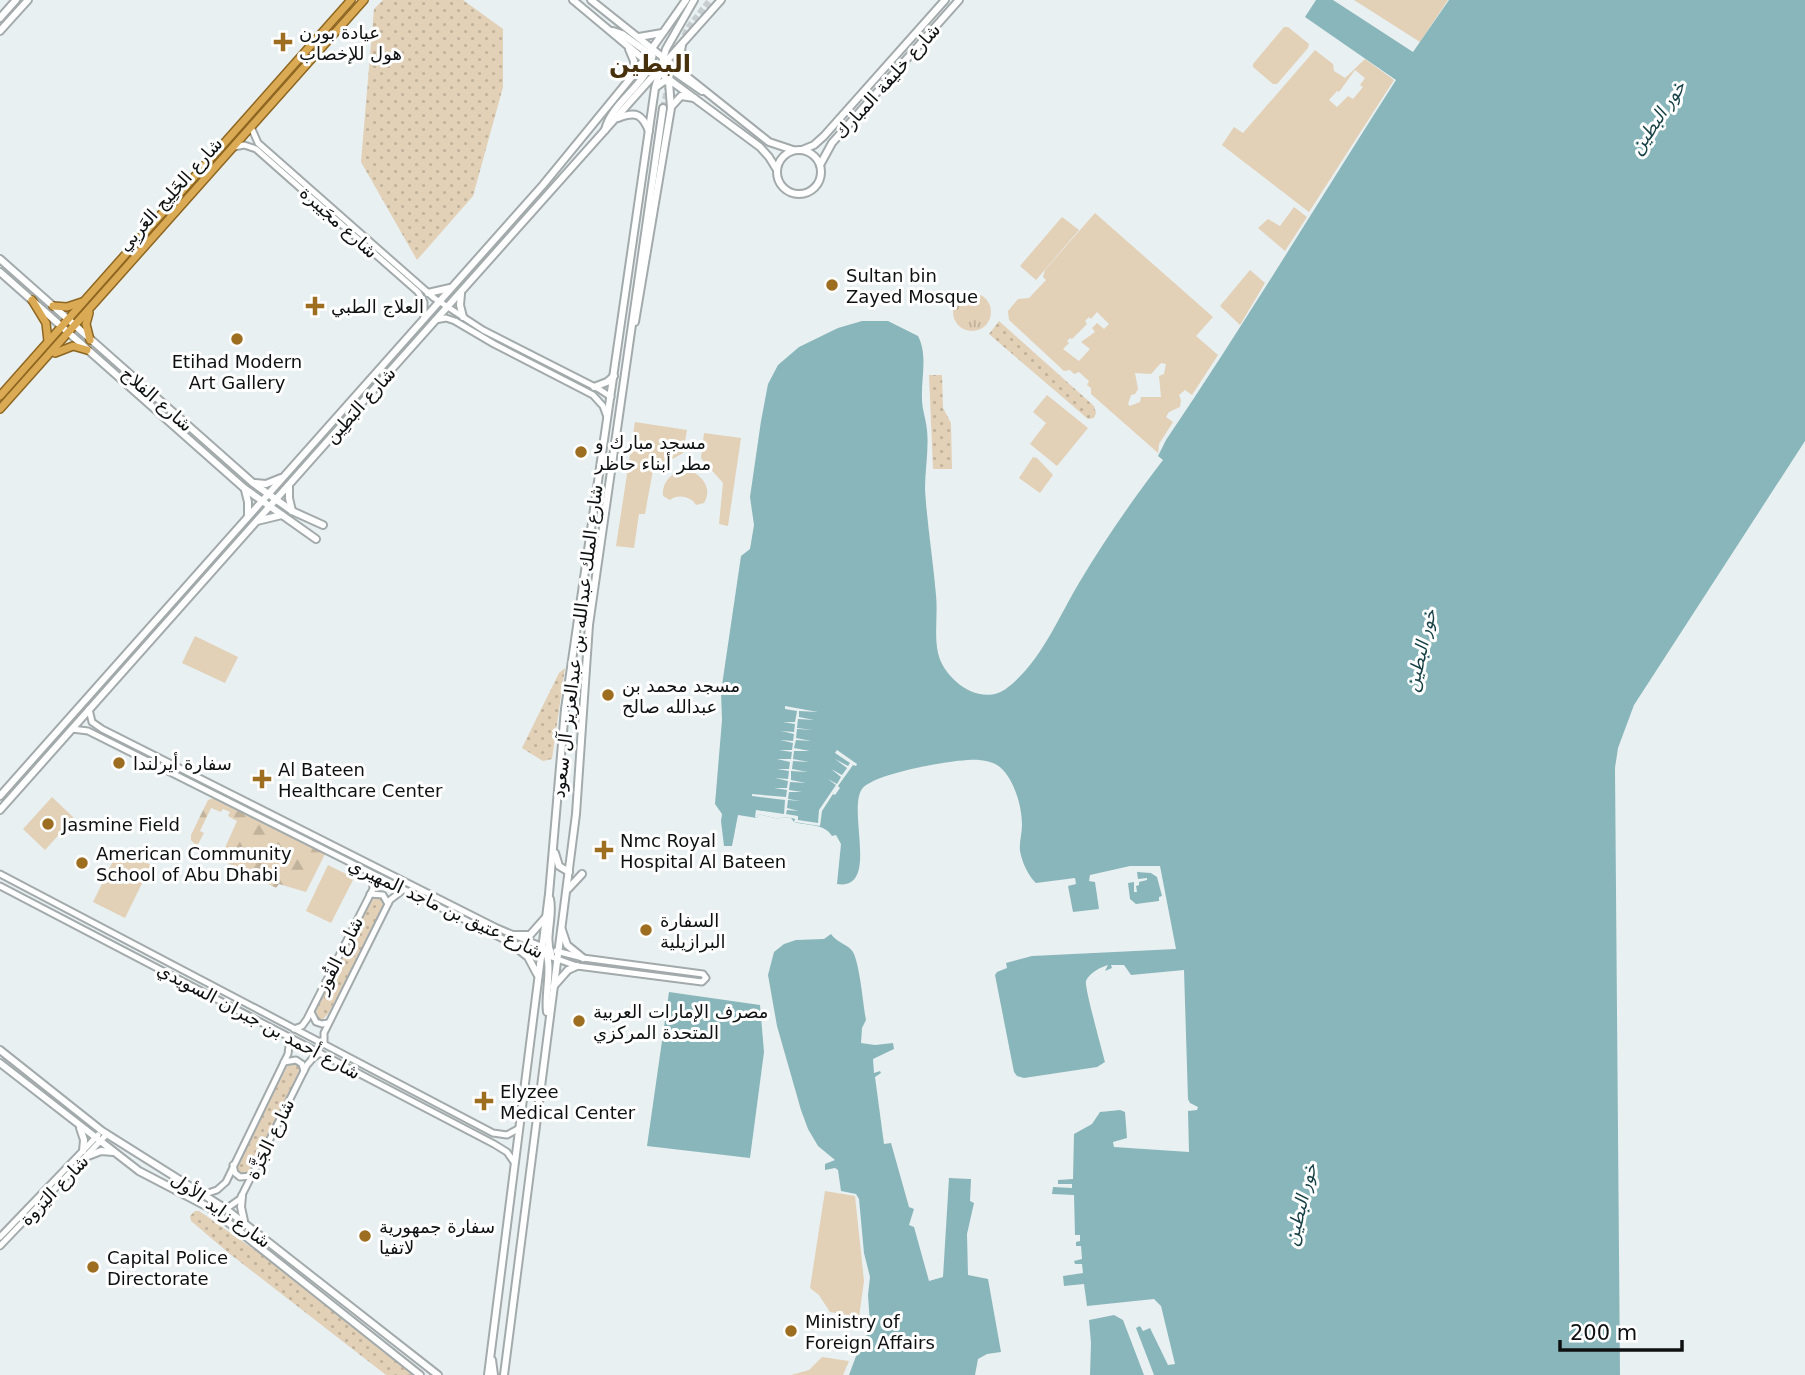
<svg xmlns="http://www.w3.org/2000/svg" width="1805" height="1375" viewBox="0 0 1805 1375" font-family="'DejaVu Sans','Noto Sans Arabic',sans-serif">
<defs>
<pattern id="grass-tufts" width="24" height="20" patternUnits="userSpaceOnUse" patternTransform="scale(1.75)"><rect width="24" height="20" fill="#e2d0b7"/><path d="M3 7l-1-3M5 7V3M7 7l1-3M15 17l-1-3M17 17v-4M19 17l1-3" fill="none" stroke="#c1b29c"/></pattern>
<pattern id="forest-firs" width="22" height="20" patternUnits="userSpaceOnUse" patternTransform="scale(1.75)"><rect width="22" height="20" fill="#e2d0b7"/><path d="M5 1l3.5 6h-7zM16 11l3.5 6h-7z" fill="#c1b29c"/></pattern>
<pattern id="park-dots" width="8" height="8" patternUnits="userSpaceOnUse" patternTransform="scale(1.75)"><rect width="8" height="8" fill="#e2d0b7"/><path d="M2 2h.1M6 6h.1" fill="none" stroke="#c1b29c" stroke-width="1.8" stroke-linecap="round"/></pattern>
</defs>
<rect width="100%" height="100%" fill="#e9f0f1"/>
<circle fill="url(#grass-tufts)" cx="972" cy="312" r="19"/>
<polygon fill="url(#forest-firs)" points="215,798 325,854 306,892 279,884 276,888 220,859 237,821 228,816 230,812 223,809 221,812 211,808 200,831 204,833 197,846 191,840 191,835 208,800"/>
<g fill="url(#park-dots)">
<polygon points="383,0 463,0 503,29 503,87 473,196 417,260 361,162 374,9"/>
<polygon points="999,321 1094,406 1096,413 1094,418 1088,419 989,334"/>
<polygon points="929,375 942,375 943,408 951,423 952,469 933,469"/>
<polygon points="565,668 552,759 543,761 522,748 559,673"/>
<polygon points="378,894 385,901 363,950 328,1014 321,1021 318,1020 316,1011 341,957 374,896"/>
<polygon points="298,1061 302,1069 248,1174 245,1176 238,1174 236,1167 289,1063"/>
<polygon points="195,1211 199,1211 291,1275 415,1375 386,1375 230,1254 191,1221 190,1216"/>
</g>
<g fill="#e2d0b7" fill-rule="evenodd">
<polygon points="1354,0 1448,0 1420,42"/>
<polygon points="1284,27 1288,27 1309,44 1308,48 1277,84 1273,84 1253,67 1253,64"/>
<path d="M 1315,50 L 1333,64 L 1334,71 L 1345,78 L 1365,59 L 1394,80 L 1309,212 L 1222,145 L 1234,127 L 1243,133 ZM 1355,70 L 1365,78 L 1360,85 L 1363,87 L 1353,99 L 1348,96 L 1337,107 L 1329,100 L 1337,91 L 1339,92 Z"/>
<polygon points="1294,207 1307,217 1285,251 1258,228 1268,219 1280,226"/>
<path d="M 1095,213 L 1213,317 L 1196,336 L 1218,355 L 1192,395 L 1185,390 L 1179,395 L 1181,400 L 1180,407 L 1169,412 L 1166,417 L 1173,422 L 1159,444 L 1158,453 L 1091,394 L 1091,388 L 1087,385 L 1089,381 L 1079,372 L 1074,374 L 1070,370 L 1064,371 L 1009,320 L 1008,311 L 1018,299 L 1029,298 L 1046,280 L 1043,277 L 1045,270 ZM 1097,312 L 1109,324 L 1104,329 L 1097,323 L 1092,328 L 1095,332 L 1081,342 L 1090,349 L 1079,361 L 1063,349 L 1069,343 L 1067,341 L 1070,338 L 1072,339 L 1087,324 L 1085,321 L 1089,317 L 1091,319 ZM 1161,363 L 1166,364 L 1164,374 L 1159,376 L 1161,397 L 1141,397 L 1140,402 L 1130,406 L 1128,404 L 1131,395 L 1135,394 L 1138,389 L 1135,373 L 1151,374 Z"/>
<polygon points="1062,217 1079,230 1036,280 1020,266"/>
<polygon points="1250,270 1265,283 1240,325 1220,306"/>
<polygon points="1047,395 1088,428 1057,466 1030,444 1046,423 1033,412"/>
<polygon points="635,422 687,430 683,453 653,470 645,514 639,514 634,548 616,546"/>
<polygon points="704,433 741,438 728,526 719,524 723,483 701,458"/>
<polygon points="1033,457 1037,458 1053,475 1040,493 1019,478"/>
<path d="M 684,470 C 700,471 714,488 704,503 L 696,505 C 691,496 677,494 670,500 L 663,496 C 662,482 671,473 684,470 Z"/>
<polygon points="195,636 238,657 225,683 182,663"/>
<polygon points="52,797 74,818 45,850 23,829"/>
<polygon points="119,849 151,865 125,918 93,902"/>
<polygon points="328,865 354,878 331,923 306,911"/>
<polygon points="825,1191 855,1196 864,1281 859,1317 830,1312 819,1295 810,1288"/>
<polygon points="822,1357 849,1361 843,1375 791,1375 809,1370"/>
</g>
<g fill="#89b6bb">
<path d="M 1316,0 L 1333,0 L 1413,52 L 1449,0 L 1805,0 L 1805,441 L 1634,705 L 1618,748 L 1615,768 L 1620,1375 L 1154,1375 L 1136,1328 L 1140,1326 L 1143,1331 L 1150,1328 L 1168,1365 L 1175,1364 L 1161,1306 L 1154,1299 L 1087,1306 L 1084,1284 L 1064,1286 L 1063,1276 L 1083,1273 L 1082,1264 L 1075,1264 L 1074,1261 L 1082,1259 L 1081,1246 L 1076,1246 L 1076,1242 L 1080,1241 L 1080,1235 L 1075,1235 L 1074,1195 L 1052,1194 L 1053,1187 L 1072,1188 L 1072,1184 L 1058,1184 L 1058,1180 L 1073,1179 L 1074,1134 L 1092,1124 L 1100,1112 L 1120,1110 L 1125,1112 L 1127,1138 L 1113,1142 L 1114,1147 L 1189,1152 L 1188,1111 L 1197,1110 L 1198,1107 L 1190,1103 L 1188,1099 L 1184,970 L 1131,975 L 1124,965 L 1111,965 L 1112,968 L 1105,971 L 1108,965 C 1101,967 1089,973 1086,981 C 1084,986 1102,1050 1105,1062 L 1097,1067 L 1024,1078 L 1017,1076 L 1014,1072 L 995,975 L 997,972 L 1007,968 L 1006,963 L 1032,956 L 1176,949 L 1160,866 L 1130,866 L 1090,875 L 1089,881 L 1095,882 L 1099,909 L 1073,912 L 1068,886 L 1076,884 L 1075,878 L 1036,883 L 1033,880 C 1027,872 1022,862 1020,851 C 1019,842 1022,834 1022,825 C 1022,807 1015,783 1003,770 C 997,763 988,761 979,760 C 959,758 873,773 862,789 C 847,810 880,891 837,884 L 841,844 L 836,835 L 832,836 C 824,823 808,826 794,822 L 791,818 L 780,817 L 779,819 L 758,814 L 757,818 L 738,815 L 732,846 L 724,846 L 721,821 L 722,814 L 715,804 L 722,720 L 721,692 L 741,556 L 750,549 L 754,525 L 750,497 L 761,421 L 768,384 L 778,365 L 799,347 L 838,328 L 862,321 L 888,321 L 918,336 C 928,355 921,378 922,399 C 922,409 926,419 927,430 C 929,450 925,469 925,489 C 927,524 933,559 936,595 C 938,614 934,634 938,653 C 944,680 981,708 1007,688 C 1041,662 1058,618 1079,583 C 1104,541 1133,499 1163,460 L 1158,456 L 1166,440 C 1246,322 1319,200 1396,80 L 1305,17 Z"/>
<polygon points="1137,872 1151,873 1157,877 1162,896 1159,897 1159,901 1136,904 1130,899 1128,883 1134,882 1134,892 1137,892 1136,886 1139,885 1139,882 1147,880 1147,878 1138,879"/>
<path d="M 831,934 C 837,943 848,944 853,952 C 860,965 863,1004 866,1020 L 862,1028 L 861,1043 L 875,1045 L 893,1043 L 894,1049 L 873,1059 L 874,1073 L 880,1071 L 881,1073 L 875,1077 L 884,1144 L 891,1143 L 909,1207 L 914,1209 L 909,1225 L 914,1227 L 929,1281 L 943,1277 L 949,1178 L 971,1179 L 970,1201 L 974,1203 L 967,1234 L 968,1275 L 988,1279 L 1001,1352 L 987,1354 L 978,1359 L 975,1375 L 849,1375 L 862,1340 L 868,1334 L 870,1324 L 868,1295 L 870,1277 L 864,1253 L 859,1199 L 856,1194 L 841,1191 L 838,1170 L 835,1168 L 825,1170 L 825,1164 L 835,1160 L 818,1146 L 808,1129 L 801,1110 L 777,1026 L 768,975 L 774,952 L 784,944 L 796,940 L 824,939 Z"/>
<polygon points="669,992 760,1005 764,1052 750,1158 647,1146"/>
<polygon points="1114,1315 1123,1320 1144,1375 1090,1375 1091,1343 1089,1320"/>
</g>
<polygon fill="#e9f0f1" points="785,706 818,712 799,711 799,717 814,720 798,719 797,728 813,730 797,729 796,738 811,741 796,740 794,748 810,751 794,751 793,759 809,762 793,761 792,769 808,772 791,771 791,780 806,783 790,782 789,790 802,792 789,792 788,799 801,801 788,800 787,808 799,811 787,810 786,814 798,816 798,820 818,823 819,810 836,785 828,779 837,784 841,777 831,769 842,775 847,768 835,759 848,766 850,763 835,753 837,750 857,764 856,766 853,765 838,786 840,788 835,795 833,794 822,811 820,826 794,822 795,819 792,818 780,817 779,819 758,814 757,818 755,817 756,810 784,814 785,800 752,796 752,794 786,797 787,790 774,788 787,788 788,781 775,778 788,779 789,771 777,769 789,769 790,762 777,759 791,759 792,752 779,750 792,750 793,743 780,740 793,741 794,734 781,731 794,732 795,724 783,722 795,722 797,711 785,709"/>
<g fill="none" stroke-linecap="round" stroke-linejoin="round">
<g stroke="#c8cecf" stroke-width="6" stroke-dasharray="6 3" stroke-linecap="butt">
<polyline points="671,69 687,29 710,0"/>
<polyline points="663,108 668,86"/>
</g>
<defs>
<g id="tertiary">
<polyline points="251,127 258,143 434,298 483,330 599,389 611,397"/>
<polyline points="234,147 244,145 256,149 418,292 424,302 424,319"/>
<polyline points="435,320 446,318 455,321 494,344 593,395 603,406 607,417"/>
<polyline points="89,709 92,722 102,729 497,928 543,947"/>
<polyline points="72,729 88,731 509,942 577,966 702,982 706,978 703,974 583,958 556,951"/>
<polyline points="0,874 493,1133 507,1135 518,1129"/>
<polyline points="0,886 494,1144 507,1152 514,1162"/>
<polyline points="370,894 383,895 388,904"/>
<polyline points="311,1012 316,1022 322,1024 328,1023"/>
<polyline points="294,1029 302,1026 307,1019 373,889 372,875"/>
<polyline points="324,1044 324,1033 390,900 403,890"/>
<polyline points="284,1062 296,1060 302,1064 304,1071"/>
<polyline points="233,1165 235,1173 240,1177 252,1176"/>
<polyline points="205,1194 217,1190 226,1182 288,1054 290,1038"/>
<polyline points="212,1208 226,1209 240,1199 307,1065 313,1058 320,1053"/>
<polyline points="0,1237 98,1135"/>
<polyline points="0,1246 107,1134"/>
</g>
<g id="secondary">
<polyline points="573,0 659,72 760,147 769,157 777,170"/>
<polyline points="591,0 769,142 793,150"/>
<polyline points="0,18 16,0"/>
<polyline points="0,31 28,0"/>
<polyline points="613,31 622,34 651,55"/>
<polyline points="639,37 662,33"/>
<polyline points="682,45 680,56 684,71"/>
<polyline points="629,49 634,61 634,72"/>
<polyline points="660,72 673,71 702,91"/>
<polyline points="671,107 681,96 694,98"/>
<path d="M 618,118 C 636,111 642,114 649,131"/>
<path d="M 605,130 C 612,100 652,83 653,51"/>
<circle cx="799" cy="172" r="22"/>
<polyline points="802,150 814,145 824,136 945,0"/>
<polyline points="820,165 832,143 959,0"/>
<polyline points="0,259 253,483 292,511 323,525"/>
<polyline points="0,272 244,488 316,539"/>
<polyline points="428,293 450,288"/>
<polyline points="461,294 460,305 463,317"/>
<polyline points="635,322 671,108 669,82 664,81 656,87"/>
<polyline points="594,387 607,382 614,376"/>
<polyline points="255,483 266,484 281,478"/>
<polyline points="289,486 289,498 292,511"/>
<polyline points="245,490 248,502 248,516"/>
<polyline points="257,521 282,515"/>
<polyline points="0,796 543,185 634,74 686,0"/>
<path d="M 0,810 C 239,539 481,270 721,0"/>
<polyline points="555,853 559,866 569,872"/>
<polyline points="568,889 582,874"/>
<path d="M 550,899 C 554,917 544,937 551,954"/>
<polyline points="562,930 567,945 583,958"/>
<polyline points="514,935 530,935 545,918"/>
<polyline points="509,942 528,957 537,974"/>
<path d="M 542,946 C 555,960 544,993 547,1012"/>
<polyline points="553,987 568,970 577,966"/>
<polyline points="0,1050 102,1131 226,1209 438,1375"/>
<polyline points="0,1063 139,1171 210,1208 420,1375"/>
<polyline points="80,1128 84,1140 83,1151"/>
<polyline points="88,1156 101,1151 113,1152"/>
<polyline points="242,1196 241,1207 244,1221"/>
<polyline points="492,1360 494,1375"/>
<polyline points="488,1375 549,894 565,709 655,88 666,49 694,0"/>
<polyline points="504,1375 576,814 589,625 663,108"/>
</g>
<g id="trunk">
<polyline points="32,300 46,323 48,341"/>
<polyline points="53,306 67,307 82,302"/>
<polyline points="89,313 86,324 90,340"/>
<polyline points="55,353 73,346 87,350"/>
<polyline points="0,396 351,0"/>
<polyline points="0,409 364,0"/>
</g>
</defs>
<use href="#tertiary" stroke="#a3aaab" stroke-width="9"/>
<use href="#secondary" stroke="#a3aaab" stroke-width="10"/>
<use href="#trunk" stroke="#8d6621" stroke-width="10"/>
<use href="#tertiary" stroke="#fff" stroke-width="5"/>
<use href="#secondary" stroke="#fff" stroke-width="6"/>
<use href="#trunk" stroke="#dbaa54" stroke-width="7"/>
</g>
<g fill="#9d6e20" stroke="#fff" stroke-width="2.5">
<path d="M279.5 31.5h7v7h7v7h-7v7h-7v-7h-7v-7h7z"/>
<circle cx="832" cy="285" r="7"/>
<path d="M311.5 295.5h7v7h7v7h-7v7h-7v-7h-7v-7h7z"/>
<circle cx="237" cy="339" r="7"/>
<circle cx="581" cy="452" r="7"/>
<circle cx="608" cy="695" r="7"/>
<circle cx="119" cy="763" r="7"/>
<path d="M258.5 768.5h7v7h7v7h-7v7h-7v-7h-7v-7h7z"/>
<circle cx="48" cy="824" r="7"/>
<path d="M600.5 839.5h7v7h7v7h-7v7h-7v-7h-7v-7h7z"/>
<circle cx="82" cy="863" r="7"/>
<circle cx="646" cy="930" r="7"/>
<circle cx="579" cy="1021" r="7"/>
<path d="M480.5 1090.5h7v7h7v7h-7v7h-7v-7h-7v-7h7z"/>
<circle cx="365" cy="1236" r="7"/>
<circle cx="93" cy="1267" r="7"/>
<circle cx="791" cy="1331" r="7"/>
</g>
<g text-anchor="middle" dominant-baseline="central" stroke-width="6" stroke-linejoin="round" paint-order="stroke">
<g font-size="18" fill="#0e1011" stroke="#fff" text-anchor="start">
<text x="299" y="32">عيادة بورن<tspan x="299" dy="21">هول للإخصاب</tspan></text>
<text x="846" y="275">Sultan bin<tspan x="846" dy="21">Zayed Mosque</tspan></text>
<text x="331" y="306">العلاج الطبي</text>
<text x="237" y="361" text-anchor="middle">Etihad Modern<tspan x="237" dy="21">Art Gallery</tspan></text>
<text x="595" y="442">مسجد مبارك و<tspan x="595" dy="21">مطر أبناء حاظر</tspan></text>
<text x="622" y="685">مسجد محمد بن<tspan x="622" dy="21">عبدالله صالح</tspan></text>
<text x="133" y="763">سفارة أيرلندا</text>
<text x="278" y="769">Al Bateen<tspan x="278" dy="21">Healthcare Center</tspan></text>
<text x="62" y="824">Jasmine Field</text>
<text x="620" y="840">Nmc Royal<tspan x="620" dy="21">Hospital Al Bateen</tspan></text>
<text x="96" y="853">American Community<tspan x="96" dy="21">School of Abu Dhabi</tspan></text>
<text x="660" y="920">السفارة<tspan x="660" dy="21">البرازيلية</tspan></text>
<text x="593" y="1011">مصرف الإمارات العربية<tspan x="593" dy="21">المتحدة المركزي</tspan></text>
<text x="500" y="1091">Elyzee<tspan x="500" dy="21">Medical Center</tspan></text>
<text x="379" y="1226">سفارة جمهورية<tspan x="379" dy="21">لاتفيا</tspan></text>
<text x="107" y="1257">Capital Police<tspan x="107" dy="21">Directorate</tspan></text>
<text x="805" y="1321">Ministry of<tspan x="805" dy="21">Foreign Affairs</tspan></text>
</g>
<g font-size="18" fill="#0e1011" stroke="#fff">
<text transform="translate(887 81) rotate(-48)">شارع خليفة المبارك</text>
<text transform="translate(170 194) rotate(-48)">شارع الخَلِيج العَربِي</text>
<text transform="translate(339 222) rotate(42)">شارع مجَيبرة</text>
<text transform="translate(157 399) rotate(41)">شارع الفلاح</text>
<text transform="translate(360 405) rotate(-48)">شارع البَطِين</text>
<text transform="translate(577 641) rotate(-83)">شارع الملك عبدالله بن عبدالعزيز آل سعود</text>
<text transform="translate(446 908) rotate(25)">شارع عتيق بن ماجد المهيري</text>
<text transform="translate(339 955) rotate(-63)">شارع القُوز</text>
<text transform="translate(259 1021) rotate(28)">شارع أحمد بن جبران السويدي</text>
<text transform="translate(270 1139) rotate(-64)">شارع الجَزَّة</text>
<text transform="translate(54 1190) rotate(-46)">شارع اليَزوة</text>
<text transform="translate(221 1210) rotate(35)">شارع زايد الأول</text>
</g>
<g font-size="19" font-style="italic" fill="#164045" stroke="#fff">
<text transform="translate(1657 117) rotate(-56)">خور البطين</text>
<text transform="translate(1420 650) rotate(-77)">خور البطين</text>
<text transform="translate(1300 1204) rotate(-76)">خور البطين</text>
</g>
<g font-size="24" font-weight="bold" fill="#47300c" stroke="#fff">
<text x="650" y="64">البطين</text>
</g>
</g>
<path d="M1560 1340v10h122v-10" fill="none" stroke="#0e1011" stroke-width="3.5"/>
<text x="1570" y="1340" font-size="21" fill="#0e1011" stroke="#ffffff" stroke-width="5" paint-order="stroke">200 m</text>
</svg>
